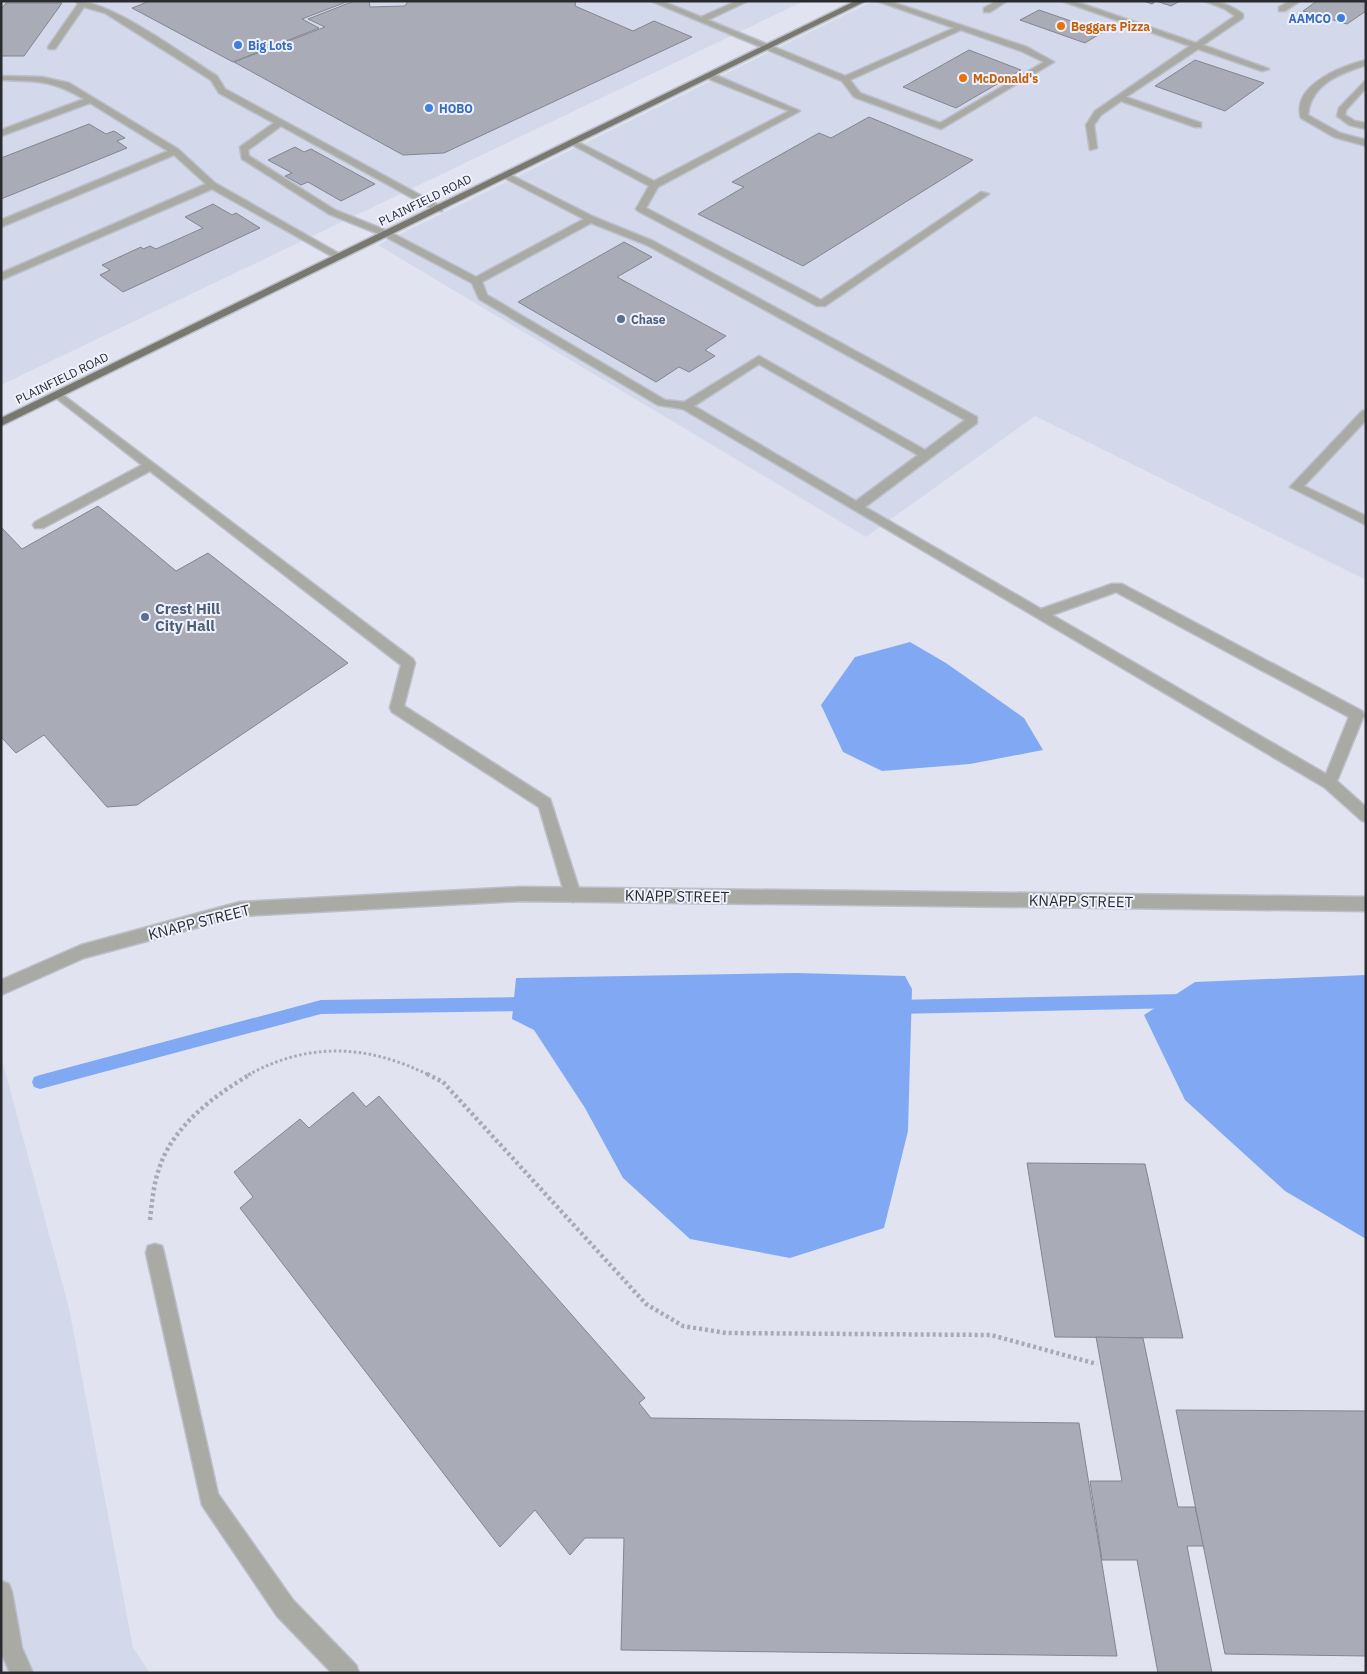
<svg xmlns="http://www.w3.org/2000/svg" width="1367" height="1674" viewBox="0 0 1367 1674" font-family="'IBM Plex Sans',sans-serif">
<rect width="100%" height="100%" fill="#e1e4f0"/>
<g fill="#d3d8eb">
<polygon points="1,1 804,1 1,385"/>
<polygon points="873,1 1366,1 1366,580 1035,416 866,537 378,245"/>
<polygon points="1,1056 69,1308 133,1648 150,1673 1,1673"/>
</g>
<g fill="#81a9f3">
<polygon points="910,642 946,663 1024,718 1043,750 970,764 882,771 843,752 821,705 855,657"/>
<polygon points="797,973 905,976 912,989 908,1131 884,1228 790,1258 690,1239 623,1178 585,1108 534,1030 512,1019 516,978"/>
<polygon points="1366,975 1366,1239 1285,1191 1185,1100 1144,1015 1195,982"/>
</g>
<g fill="none" stroke-linecap="round" stroke-linejoin="round">
<g fill="#81a9f3" fill-rule="evenodd">
<polygon points="1182,994 1187,996 1190,1001 1187,1006 1182,1008 893,1014 888,1012 885,1007 888,1002 893,1000"/>
<polygon points="532,997 537,999 540,1004 537,1009 532,1011 321,1014 40,1089 34,1087 32,1082 34,1077 40,1075 321,1000"/>
</g>
</g>
<g fill="#a9acb7" stroke="#838690">
<polygon points="150,1 349,1 302,19 319,28 233,62 132,8"/>
<polygon points="354,1 369,1 370,7 405,6 408,1 576,1 575,6 633,31 654,21 692,37 444,153 403,155 234,62 325,27 308,19"/>
<polygon points="1144,1 1180,1 1171,6 1156,1 1152,4"/>
<polygon points="1317,1 1366,1 1366,11 1347,24 1303,11"/>
<polygon points="6,3 62,3 24,56 1,56 1,9"/>
<polygon points="1039,10 1103,32 1085,43 1020,20"/>
<polygon points="969,50 1021,70 956,108 903,87"/>
<polygon points="1195,60 1264,83 1225,111 1155,86"/>
<polygon points="869,117 973,160 803,266 698,214 744,187 732,182 819,133 831,138"/>
<polygon points="89,124 106,134 114,131 125,138 117,141 127,148 1,199 1,158"/>
<polygon points="295,147 304,152 311,149 375,184 341,201 308,182 301,185 285,176 292,173 268,160"/>
<polygon points="213,204 232,215 236,213 260,228 123,292 100,275 110,270 102,265 141,247 143,249 150,246 156,249 203,228 185,217"/>
<polygon points="624,242 652,257 617,277 726,336 705,350 715,356 689,372 679,367 656,382 518,302"/>
<polygon points="98,506 176,571 208,553 348,663 137,805 107,807 44,735 16,753 1,737 1,527 22,549"/>
<polygon points="353,1092 366,1107 379,1096 645,1398 639,1403 651,1418 1079,1423 1117,1656 621,1650 624,1538 585,1538 570,1555 535,1510 500,1547 240,1208 253,1197 234,1172 300,1119 309,1128"/>
<polygon points="1027,1163 1145,1164 1183,1338 1055,1337"/>
<polygon points="1096,1337 1143,1338 1178,1507 1195,1507 1204,1546 1187,1546 1212,1673 1158,1673 1137,1560 1102,1560 1090,1481 1122,1481"/>
<polygon points="1176,1410 1366,1411 1366,1656 1225,1654"/>
</g>
<g fill="none" stroke-linecap="round" stroke-linejoin="round">
<defs>
<g id="service">
<path d="M 75,1 C 112,1 183,55 217,76 L 225,89 L 442,207 L 442,211 L 436,211 L 281,126 L 248,150 L 249,156 L 335,210 L 390,232 L 476,277 L 584,219 L 501,176 L 509,174 L 594,217 L 653,241 L 977,417 L 977,423 L 865,507 L 1041,609 L 1112,584 L 1122,584 L 1362,711 L 1364,715 L 1337,781 L 1366,807 L 1366,822 L 1361,820 L 1324,787 L 683,409 L 658,405 L 479,299 L 472,283 L 384,236 L 329,214 L 242,159 L 240,147 L 274,123 L 219,93 L 211,80 L 105,13 L 84,7 L 55,49 L 49,49 L 48,47 L 78,4 ZM 591,223 L 647,245 L 965,420 L 925,450 L 759,356 L 684,402 L 665,400 L 487,295 L 482,282 ZM 759,364 L 918,455 L 856,501 L 694,406 ZM 1116,592 L 1349,717 L 1326,774 L 1052,615 Z"/>
<path d="M 651,1 L 662,1 L 701,17 L 737,1 L 748,1 L 708,20 L 845,76 L 954,28 L 877,1 L 889,1 L 1027,47 L 1054,62 L 941,129 L 854,97 L 842,81 ZM 961,30 L 1021,51 L 1044,62 L 940,123 L 860,93 L 850,80 Z"/>
<polygon points="997,1 1007,1 990,12 984,12 984,8"/>
<path d="M 1062,1 L 1074,1 L 1196,43 L 1235,16 L 1225,9 L 1205,1 C 1221,1 1230,5 1243,14 L 1243,18 L 1203,45 L 1269,69 L 1262,71 L 1198,49 L 1126,97 L 1201,123 L 1201,127 L 1195,127 L 1121,101 L 1101,115 L 1094,125 L 1097,148 L 1090,150 L 1086,125 L 1095,111 L 1190,46 Z"/>
<polygon points="1290,1 1300,1 1285,11 1279,11 1279,7"/>
<path d="M 1366,60 L 1366,65 C 1339,74 1311,84 1308,115 L 1340,133 L 1366,140 L 1366,146 L 1334,137 L 1301,118 C 1291,85 1342,66 1366,60 Z"/>
<polygon points="707,74 713,74 800,111 658,187 646,208 821,300 981,192 989,194 825,306 817,306 638,211 636,209 649,186 569,143 576,141 654,181 789,111 707,78"/>
<path d="M 1,76 L 42,77 L 69,83 L 178,149 L 215,183 L 345,257 L 337,259 L 212,189 L 1,280 L 1,273 L 206,184 L 174,155 L 1,227 L 1,220 L 168,151 L 90,103 L 1,136 L 1,130 L 84,99 C 52,80 37,81 1,80 Z"/>
<polygon points="1365,81 1366,88 1346,110 1345,115 1355,121 1366,123 1366,129 1349,125 1337,116 1339,108"/>
<polygon points="59,392 413,659 415,663 404,706 550,799 581,895 578,900 573,902 568,900 565,895 539,807 392,712 390,708 401,665 150,471 43,528 35,528 33,525 35,522 142,465 55,397 53,395"/>
<polygon points="1366,410 1366,420 1304,486 1366,516 1366,525 1290,487 1362,411"/>
<polygon points="155,1244 162,1246 164,1253 218,1494 293,1600 356,1665 359,1673 332,1673 277,1616 202,1505 146,1253 148,1246"/>
</g>
<g id="minor">
<polygon points="520,887 1366,897 1366,911 520,901 240,916 84,958 1,995 1,980 81,945 240,902"/>
<polygon points="1,1581 9,1584 12,1592 22,1648 33,1673 10,1673 1,1652"/>
</g>
<polygon id="primary" points="855,1 866,1 1,426 1,418"/>
</defs>
<use href="#service" stroke="#bcbfc9" stroke-width="3"/>
<use href="#minor" stroke="#bcbfc9" stroke-width="3"/>
<use href="#primary" stroke="#bcbfc9" stroke-width="3"/>
<path stroke="#a7aab3" stroke-width="3" stroke-dasharray="2.5 2.5" stroke-linecap="butt" d="M 248,1075 C 310,1041 368,1045 429,1075"/>
<g stroke="#a7aab3" stroke-width="4.5" stroke-dasharray="3 3" stroke-linecap="butt">
<polyline points="427,1074 443,1082 646,1304 683,1326 726,1333 991,1335 1097,1364"/>
<path d="M 150,1220 C 152,1200 154,1181 161,1163 C 176,1124 216,1094 251,1074"/>
</g>
<use href="#service" fill="#a9aaa4" fill-rule="evenodd"/>
<use href="#minor" fill="#a9aaa4" fill-rule="evenodd"/>
<use href="#primary" fill="#78786f" fill-rule="evenodd"/>
</g>
<g fill="#3f7fe0" stroke="#eff2fe" stroke-width="2">
<circle cx="1341" cy="18" r="5"/>
<circle cx="238" cy="45" r="5"/>
<circle cx="429" cy="108" r="5"/>
</g>
<g fill="#e8710a" stroke="#eff2fe" stroke-width="2">
<circle cx="1061" cy="26" r="5"/>
<circle cx="963" cy="78" r="5"/>
</g>
<g fill="#5c6f8a" stroke="#eff2fe" stroke-width="2">
<circle cx="621" cy="319" r="5"/>
<circle cx="145" cy="617" r="5"/>
</g>
<g text-anchor="middle" dominant-baseline="central" stroke-width="4" stroke-linejoin="round" paint-order="stroke">
<g font-size="12" font-weight="bold" fill="#366cbe" stroke="#eff2fe" text-anchor="start">
<text x="1331" y="18" text-anchor="end">AAMCO</text>
<text x="248" y="45">Big Lots</text>
<text x="439" y="108">HOBO</text>
</g>
<g font-size="12" font-weight="bold" fill="#c56008" stroke="#eff2fe" text-anchor="start">
<text x="1071" y="26">Beggars Pizza</text>
<text x="973" y="78">McDonald's</text>
</g>
<g font-size="12" fill="#2a2b2f" stroke="#eff2fe">
<text transform="translate(425 200) rotate(-26)">PLAINFIELD ROAD</text>
<text transform="translate(62 378) rotate(-26)">PLAINFIELD ROAD</text>
</g>
<g font-size="12" font-weight="bold" fill="#4e5e75" stroke="#eff2fe" text-anchor="start">
<text x="631" y="319">Chase</text>
</g>
<g font-size="15" font-weight="bold" fill="#4e5e75" stroke="#eff2fe" text-anchor="start">
<text x="155" y="608">Crest Hill<tspan x="155" dy="17">City Hall</tspan></text>
</g>
<g font-size="15" fill="#2a2b2f" stroke="#eff2fe">
<text transform="translate(677 896) rotate(1)">KNAPP STREET</text>
<text transform="translate(1081 901) rotate(1)">KNAPP STREET</text>
<text transform="translate(199 922) rotate(-14)">KNAPP STREET</text>
</g>
</g>
<rect width="1367" height="1674" fill="none" stroke="#2a2b2f" stroke-width="5"/>
</svg>
